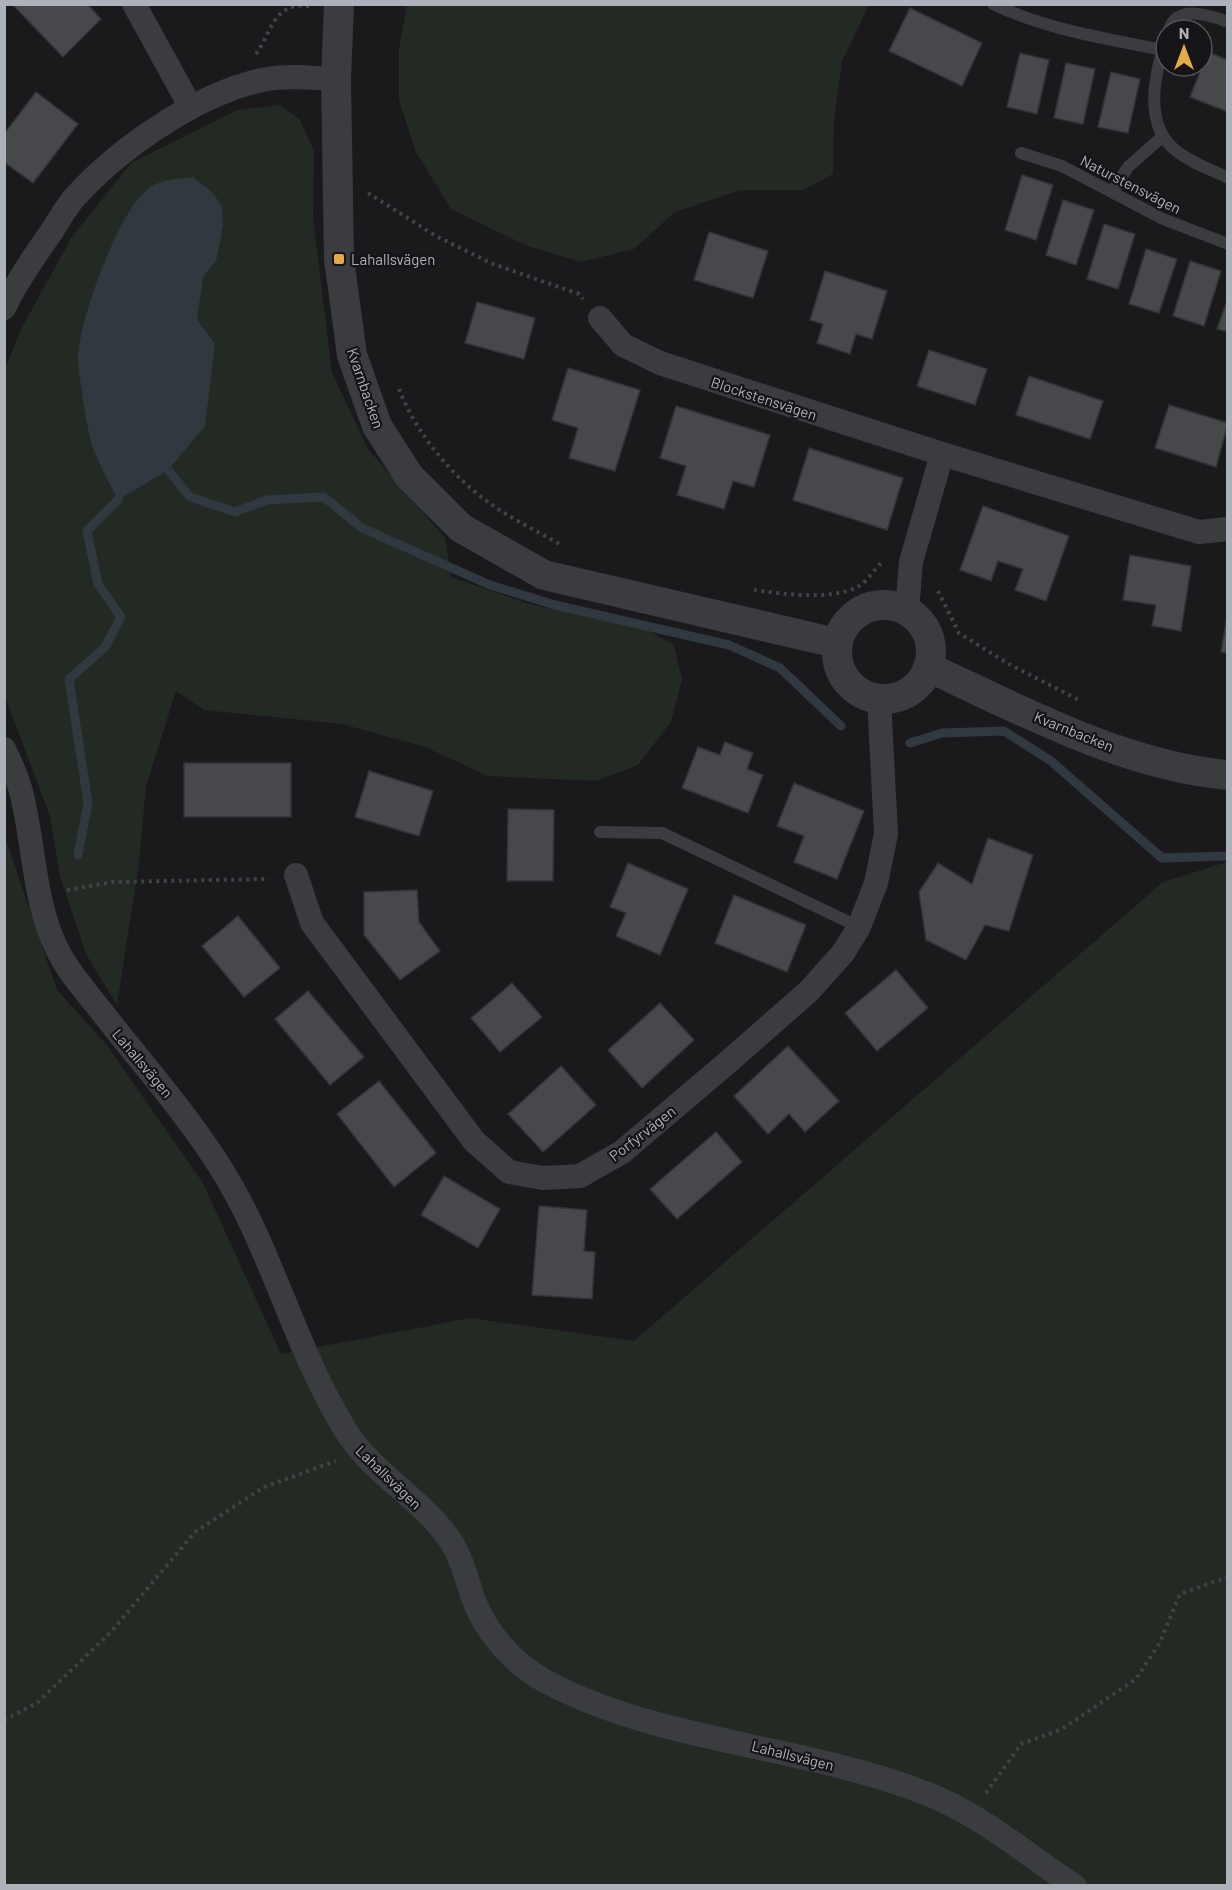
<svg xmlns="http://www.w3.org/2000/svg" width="1232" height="1890" viewBox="0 0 1232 1890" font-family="Barlow,sans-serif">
<rect width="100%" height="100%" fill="#1a1a1c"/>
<g fill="#222a23">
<polygon points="407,5 407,4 869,5 842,61 834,121 833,174 803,190 740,190 675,212 634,249 581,262 527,246 451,209 416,152 399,100 399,48"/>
<polygon points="281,105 300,120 314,151 313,217 332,373 368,449 445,538 451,577 529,604 645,629 674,645 682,680 671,722 638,765 596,781 488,776 425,747 342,724 204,710 176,691 146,786 139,863 117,1005 87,956 60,877 50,816 5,697 4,371 22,327 72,237 131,163 237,110"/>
<polygon points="4,834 57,990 106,1044 203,1183 281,1354 471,1318 634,1341 1163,882 1227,862 1227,1885 5,1885"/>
</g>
<path fill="#30393f" d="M 193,177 L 212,192 L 222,206 L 223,226 L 216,261 L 203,277 L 197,320 L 215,344 L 205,426 L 168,470 L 118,500 C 110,484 101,467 94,451 C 88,437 79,376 78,360 C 77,325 118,213 146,191 C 159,179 176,179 193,177 Z"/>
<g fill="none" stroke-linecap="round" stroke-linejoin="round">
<g stroke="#30393f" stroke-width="9">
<polyline points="168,470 190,497 235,512 267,500 324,497 362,528 490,585 555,605 729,645 780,668 841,726"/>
<polyline points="910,743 942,733 1004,731 1051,761 1162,858 1228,856"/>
<polyline points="78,855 88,803 69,679 105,647 121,617 98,584 87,531 118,500"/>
</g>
</g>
<g fill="#47484c" stroke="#343438" stroke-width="1.5">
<polygon points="12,4 87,4 101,19 63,57"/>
<polygon points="910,8 982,43 962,86 889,51"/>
<polygon points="1208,52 1228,60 1228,112 1190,97"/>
<polygon points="1020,53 1049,60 1037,114 1007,107"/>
<polygon points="1066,63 1095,69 1083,124 1054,118"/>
<polygon points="1111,72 1140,79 1128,133 1098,127"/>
<polygon points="36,92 78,124 33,183 4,162 4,134"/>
<polygon points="1022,175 1053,185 1036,240 1005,230"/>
<polygon points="1063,200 1094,210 1076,265 1046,255"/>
<polygon points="1104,224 1135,234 1118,289 1087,279"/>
<polygon points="709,232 768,251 753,298 694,280"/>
<polygon points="1146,249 1177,259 1159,313 1129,304"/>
<polygon points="1190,261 1221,271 1204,326 1173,316"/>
<polygon points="825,271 887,291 872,339 856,334 850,354 817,343 823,324 810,320"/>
<polygon points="1228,298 1228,332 1217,329"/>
<polygon points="477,302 535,318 524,359 465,343"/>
<polygon points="929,350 987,369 975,405 917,386"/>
<polygon points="568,368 640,390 615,471 569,458 578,428 552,420"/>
<polygon points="1029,376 1103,401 1090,439 1016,415"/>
<polygon points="1169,405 1228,423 1216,467 1155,448"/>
<polygon points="676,406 770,435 754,487 733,481 724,509 677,495 686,466 660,458"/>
<polygon points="809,448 903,478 887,530 793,500"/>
<polygon points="983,506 1069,536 1046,601 1015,590 1023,569 998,561 991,581 960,570"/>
<polygon points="1130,555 1191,566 1181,631 1152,626 1156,605 1123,600"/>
<polygon points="1228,610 1228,653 1221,652"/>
<polygon points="725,742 753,753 747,769 763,775 748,813 682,788 698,747 720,755"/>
<rect x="184" y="763" width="107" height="54"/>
<polygon points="369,771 433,791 419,836 355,817"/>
<polygon points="794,783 864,811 837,879 794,862 804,836 777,826"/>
<polygon points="508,809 554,810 553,881 507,881"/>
<polygon points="988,838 1033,855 1009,931 985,925 966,960 926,940 919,892 938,863 972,884"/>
<polygon points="628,863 688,889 660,955 616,936 626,913 610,907"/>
<polygon points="417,890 419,922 440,951 400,980 364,935 364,892"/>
<polygon points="734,895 806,925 787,972 715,943"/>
<polygon points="238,916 280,968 244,997 202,946"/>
<polygon points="896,970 928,1008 877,1051 845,1013"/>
<polygon points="512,983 542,1017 500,1052 471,1018"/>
<polygon points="308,991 364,1057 330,1085 275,1019"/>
<polygon points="660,1003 694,1040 642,1088 608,1050"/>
<polygon points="788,1046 839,1101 805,1132 789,1114 768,1134 734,1096"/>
<polygon points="561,1066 596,1105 543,1152 508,1114"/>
<polygon points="379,1081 436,1153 394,1187 337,1114"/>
<polygon points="716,1132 742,1162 677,1219 650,1189"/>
<polygon points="444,1176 500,1209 478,1248 421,1215"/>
<polygon points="539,1206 587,1210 584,1251 595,1252 592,1299 532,1295"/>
</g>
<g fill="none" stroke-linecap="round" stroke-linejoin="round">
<g stroke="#414347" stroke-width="4" stroke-dasharray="3 4.5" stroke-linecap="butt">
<path d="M 256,54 C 273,30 273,2 310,6"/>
<polyline points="368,193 436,236 493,264 579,294 583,299"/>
<path d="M 399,389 C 416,433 452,477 491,504 C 513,520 539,532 563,546"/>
<path d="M 754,590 C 783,594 832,601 859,586 C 867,581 875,569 882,562"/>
<polyline points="938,591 959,633 1007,663 1079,700"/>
<polyline points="67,890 112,882 269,879"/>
<polyline points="4,1720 37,1703 110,1633 195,1532 264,1487 336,1461"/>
<polyline points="986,1793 1021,1744 1062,1729 1136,1679 1159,1644 1180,1594 1228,1577"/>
</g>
<g stroke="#3b3c40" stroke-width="12">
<path d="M 993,4 C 1047,30 1105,38 1162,50"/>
<path d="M 1169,30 C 1177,4 1210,15 1228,22"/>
<path d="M 1166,39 C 1155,73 1143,122 1174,149 C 1189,162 1210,169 1228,178"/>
<polyline points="1021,153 1062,166 1163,219 1228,244"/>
<polyline points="1113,191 1128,167 1163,136"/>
<polyline points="600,832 662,833 859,927"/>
</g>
<g stroke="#3b3c40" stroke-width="24">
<polyline points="134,4 190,106"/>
<path d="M 4,308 C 19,278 33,258 52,231 C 59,220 66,207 75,197 C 120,147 200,92 267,79 C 289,75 313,78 336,79"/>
<polyline points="600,318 623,345 660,363 942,454 1199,532 1228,529"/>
<polyline points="907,611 911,562 942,454"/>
<path d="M 4,749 C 10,761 16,774 20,788 C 35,841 32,900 58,951 C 69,973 87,993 102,1012 C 140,1061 181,1107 215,1159 C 271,1243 293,1346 346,1431 C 373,1474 422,1499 450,1540 C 461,1556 466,1577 472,1595 C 484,1631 513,1664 547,1682 C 659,1742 806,1746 925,1793 C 981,1814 1025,1854 1075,1886"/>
<polyline points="296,875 312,923 474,1141 509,1172 543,1178 580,1176 622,1152 727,1063 809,991 843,953 859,927 876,883 886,834 879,698"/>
</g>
<g stroke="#3b3c40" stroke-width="30">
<polyline points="339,4 336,79 339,259 352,355 377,426 409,476 461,528 544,575 836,643"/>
<circle cx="884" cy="652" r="47"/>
<path d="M 928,667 C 1020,710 1125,766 1228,775"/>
</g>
</g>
<rect fill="#e5a948" stroke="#151517" stroke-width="2" x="333" y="253" width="12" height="12" rx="3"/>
<g text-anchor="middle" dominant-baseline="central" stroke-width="4.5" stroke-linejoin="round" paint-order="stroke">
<g font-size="15" fill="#adb2ba" stroke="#151517">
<text transform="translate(1131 184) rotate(27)">Naturstensvägen</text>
<text transform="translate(366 388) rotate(71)">Kvarnbacken</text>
<text transform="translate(764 398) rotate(18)">Blockstensvägen</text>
<text transform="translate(1074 731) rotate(22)">Kvarnbacken</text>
<text transform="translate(143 1063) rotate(50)">Lahallsvägen</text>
<text transform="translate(642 1133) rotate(-38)">Porfyrvägen</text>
<text transform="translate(389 1477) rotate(44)">Lahallsvägen</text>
<text transform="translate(793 1755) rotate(14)">Lahallsvägen</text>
</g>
<g font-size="15" fill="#adb2ba" stroke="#151517" text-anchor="start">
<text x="351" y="259">Lahallsvägen</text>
</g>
</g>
<rect width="1232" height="1890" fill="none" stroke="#adb2ba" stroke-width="12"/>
<g transform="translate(1184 48)"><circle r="28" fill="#151517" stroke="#525458" stroke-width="1.5"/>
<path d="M0-4.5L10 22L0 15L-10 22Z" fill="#e5a948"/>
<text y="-9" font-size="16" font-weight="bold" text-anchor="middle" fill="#adb2ba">N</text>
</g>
</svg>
